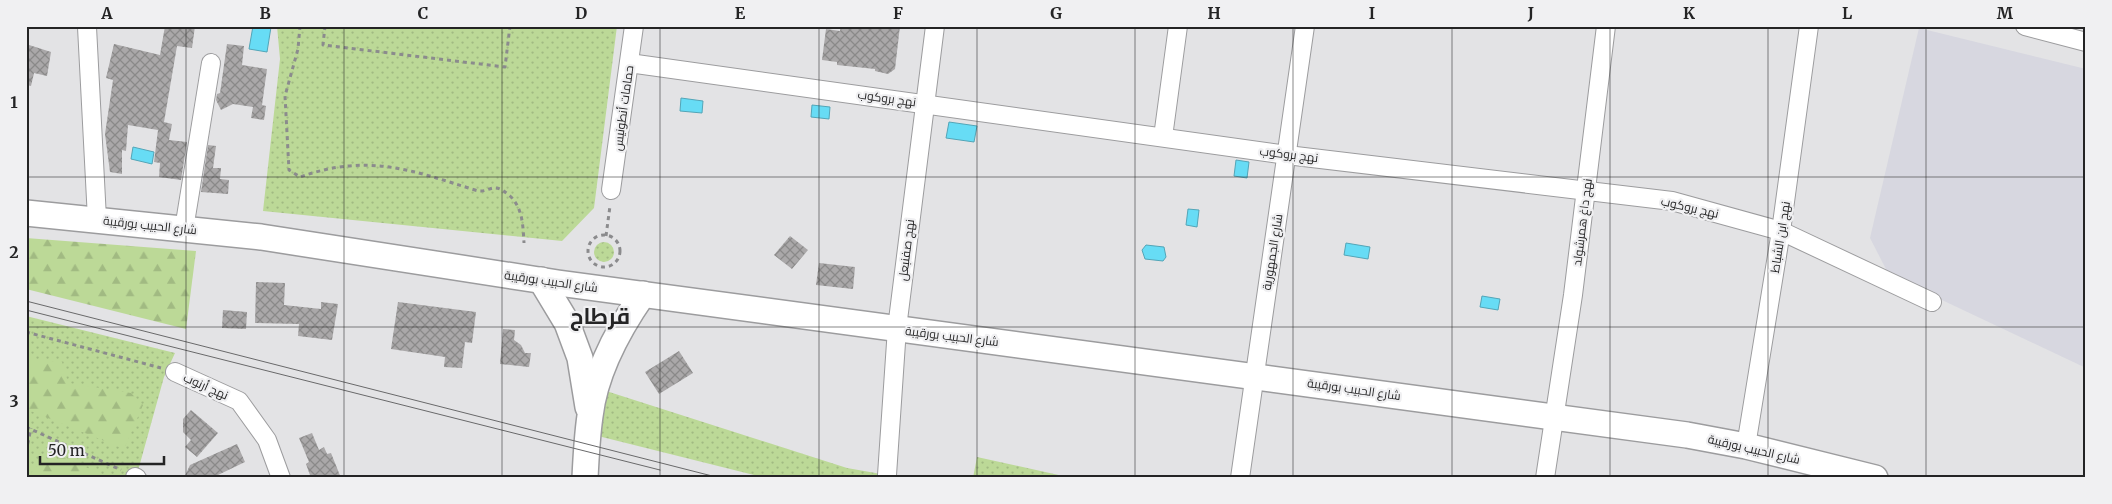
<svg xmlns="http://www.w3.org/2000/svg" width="2112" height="504" viewBox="0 0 2112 504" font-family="Merriweather,Cairo,serif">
<defs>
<pattern id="grass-dots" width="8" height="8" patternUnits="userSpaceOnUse" patternTransform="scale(1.25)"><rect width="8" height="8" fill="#bcd997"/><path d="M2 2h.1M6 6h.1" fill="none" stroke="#a1ba82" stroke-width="1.8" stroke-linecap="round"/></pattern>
<pattern id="forest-firs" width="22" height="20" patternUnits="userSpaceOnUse" patternTransform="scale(1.25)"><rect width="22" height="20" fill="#bcd997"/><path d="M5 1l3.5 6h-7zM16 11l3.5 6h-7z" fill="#a1ba82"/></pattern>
<pattern id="building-cross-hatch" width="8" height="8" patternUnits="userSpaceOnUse" patternTransform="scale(1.25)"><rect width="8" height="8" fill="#aaa8a9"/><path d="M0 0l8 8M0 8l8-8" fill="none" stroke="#8a8989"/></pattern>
</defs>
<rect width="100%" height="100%" fill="#e3e3e5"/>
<polygon fill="#d7d7e0" points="1919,28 2086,69 2086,368 1889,275 1870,238"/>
<g fill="url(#grass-dots)">
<polygon points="277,26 617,26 594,208 562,241 263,211 280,59"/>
<circle cx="604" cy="252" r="10"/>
<polygon points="26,316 175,353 164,377 136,478 26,478"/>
<polygon points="603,390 847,468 904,478 766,478 594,435"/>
<polygon points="977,457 1072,478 973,478"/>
</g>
<g fill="url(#forest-firs)">
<polygon points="26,238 196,251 186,329 26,289"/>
<polygon points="26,359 62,362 68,383 131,393 143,405 124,449 26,409"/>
<polygon points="66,458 109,478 26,478 43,460"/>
</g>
<g fill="#67dcf5" stroke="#53a5b7">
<polygon points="253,26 271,27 267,52 249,49"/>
<polygon points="681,98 703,101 702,113 680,111"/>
<polygon points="812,105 830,107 829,119 811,117"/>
<polygon points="949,122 977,126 974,142 946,138"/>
<polygon points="133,147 154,152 152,164 131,159"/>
<polygon points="1236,160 1249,162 1247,178 1234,176"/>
<polygon points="1188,209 1199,210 1197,227 1186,225"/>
<polygon points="1346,243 1370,247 1368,259 1344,255"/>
<polygon points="1146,245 1164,247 1166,257 1163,261 1145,259 1142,250"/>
<polygon points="1482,296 1500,299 1498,310 1480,307"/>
</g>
<g fill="url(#building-cross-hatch)">
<polygon points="165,26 195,26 192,48 177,46 164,122 172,124 169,140 187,142 181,180 159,177 160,163 154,162 158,130 128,125 126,151 122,150 122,174 110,172 105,134 113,80 106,78 114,44 160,55"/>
<polygon points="841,26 900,26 895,69 888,74 875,71 875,69 837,65 837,62 822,60 826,29 840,31"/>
<polygon points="26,44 51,52 47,76 34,73 31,86 26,85"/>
<polygon points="227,44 244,46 242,65 267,69 262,105 266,106 264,120 251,118 253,107 233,104 221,110 216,100 217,94 220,93"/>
<polygon points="208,145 216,146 213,168 221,168 220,179 229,180 228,194 201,192"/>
<polygon points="790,236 808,250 792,269 774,255"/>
<polygon points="819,263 855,267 853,289 816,285"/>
<polygon points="256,282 285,283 284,305 321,309 321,302 338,304 332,340 298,336 299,324 255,323"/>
<polygon points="398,302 476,312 472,343 465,342 462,368 444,367 445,357 391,349"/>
<polygon points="223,310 247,312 246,329 222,328"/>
<polygon points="503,329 515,330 514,340 521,345 525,353 531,353 529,367 500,364"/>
<polygon points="679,351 693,373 659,394 645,372"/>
<polygon points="191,410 218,433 197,457 185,447 191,440 183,432 183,419"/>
<polygon points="312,433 319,450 324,447 327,454 331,453 341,478 311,478 306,464 309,462 299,438"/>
<polygon points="237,444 245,462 218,475 217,478 184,478 190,465"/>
</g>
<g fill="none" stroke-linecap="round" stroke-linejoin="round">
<defs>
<g id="street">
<polyline points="2025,26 2086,42"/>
<polyline points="87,27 97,219"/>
<polyline points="629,63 1287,155 1672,201 1781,231 1932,302"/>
<polyline points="1163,137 1178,26"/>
<polyline points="611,190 634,26"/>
<polyline points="184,229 211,63"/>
<polyline points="175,372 239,401 267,440 281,478"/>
<polyline points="1746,446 1781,231 1809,26"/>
<polyline points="887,475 897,328 935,26"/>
<polyline points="135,477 137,478"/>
<polyline points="1240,478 1305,26"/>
<polyline points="1545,478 1573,295 1606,26"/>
</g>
<g id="secondary">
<polyline points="26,213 261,237 558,283 1687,435 1746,446 1875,478"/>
<polyline points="541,280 567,323 580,358 588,407"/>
<path d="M 585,478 C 586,457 587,437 590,416 C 595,372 618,330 643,294"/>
</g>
</defs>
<use href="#street" stroke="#9c9c9e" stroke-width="20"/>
<use href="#secondary" stroke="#9c9c9e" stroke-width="28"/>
<g stroke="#8b8b8d" stroke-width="3" stroke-dasharray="4 4" stroke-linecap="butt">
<path d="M 300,26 L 298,49 L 285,96 L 289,170 L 300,177 C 368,153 411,170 475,190 C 490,195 491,179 510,196 C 523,208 523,227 524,243"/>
<polyline points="325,26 323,45 505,67 510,26"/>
<circle cx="604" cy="251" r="16"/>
<polyline points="606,236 610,206"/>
<polyline points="26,332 161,368"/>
<polyline points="26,427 121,470"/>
<polyline points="26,452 31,428"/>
</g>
<use href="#street" stroke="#fff" stroke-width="18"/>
<use href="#secondary" stroke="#fff" stroke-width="25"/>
<g stroke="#69696a" stroke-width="1">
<polyline points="26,301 720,478"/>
<polyline points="26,310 660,470"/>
</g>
</g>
<path fill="none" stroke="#242425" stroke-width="1" stroke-opacity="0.55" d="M 186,26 L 186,478M 344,26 L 344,478M 502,26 L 502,478M 660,26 L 660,478M 819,26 L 819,478M 977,26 L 977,478M 1135,26 L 1135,478M 1293,26 L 1293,478M 1452,26 L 1452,478M 1610,26 L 1610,478M 1768,26 L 1768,478M 1926,26 L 1926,478M 26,177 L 2086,177M 26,327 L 2086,327"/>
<g text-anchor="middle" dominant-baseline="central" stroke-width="4.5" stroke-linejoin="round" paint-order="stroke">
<g font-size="12" fill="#242425" stroke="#f0f0f2">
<text transform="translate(887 98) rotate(8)">نهج بروكوب</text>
<text transform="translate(623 108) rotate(-82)">حمامات أنطونيس</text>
<text transform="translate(1289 154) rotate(7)">نهج بروكوب</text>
<text transform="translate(1690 207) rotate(13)">نهج بروكوب</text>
<text transform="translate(1582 222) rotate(-83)">نهج داغ همرشولد</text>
<text transform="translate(150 225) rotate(6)">شارع الحبيب بورقيبة</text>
<text transform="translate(1780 237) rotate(-81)">نهج ابن الشباط</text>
<text transform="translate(906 250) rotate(-83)">نهج صفنبعل</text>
<text transform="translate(1272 252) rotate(-81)">شارع الجمهورية</text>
<text transform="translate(551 281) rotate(8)">شارع الحبيب بورقيبة</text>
<text transform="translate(952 336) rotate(7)">شارع الحبيب بورقيبة</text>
<text transform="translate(206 386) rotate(24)">نهج أرنوب</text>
<text transform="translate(1354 389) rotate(8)">شارع الحبيب بورقيبة</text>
<text transform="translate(1754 449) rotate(13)">شارع الحبيب بورقيبة</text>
</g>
<g font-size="22" font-weight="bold" fill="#242425" stroke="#f0f0f2">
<text x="600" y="316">قرطاج</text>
</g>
</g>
<rect width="2112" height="504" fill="none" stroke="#f0f0f2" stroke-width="55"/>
<path d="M40 456v8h124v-8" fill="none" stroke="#242425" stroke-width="2.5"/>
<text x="48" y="456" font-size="15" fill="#242425" stroke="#f0f0f2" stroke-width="4" paint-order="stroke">50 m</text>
<rect x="28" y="28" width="2056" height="448" fill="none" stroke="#242425" stroke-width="2"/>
<g font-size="16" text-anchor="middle" font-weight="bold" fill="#242425">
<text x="107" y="19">A</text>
<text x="265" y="19">B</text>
<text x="423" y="19">C</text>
<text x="581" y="19">D</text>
<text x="740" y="19">E</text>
<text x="898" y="19">F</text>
<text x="1056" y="19">G</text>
<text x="1214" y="19">H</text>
<text x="1372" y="19">I</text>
<text x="1531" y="19">J</text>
<text x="1689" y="19">K</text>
<text x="1847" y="19">L</text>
<text x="2005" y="19">M</text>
<text x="14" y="108">1</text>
<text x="14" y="258">2</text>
<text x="14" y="407">3</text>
</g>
</svg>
